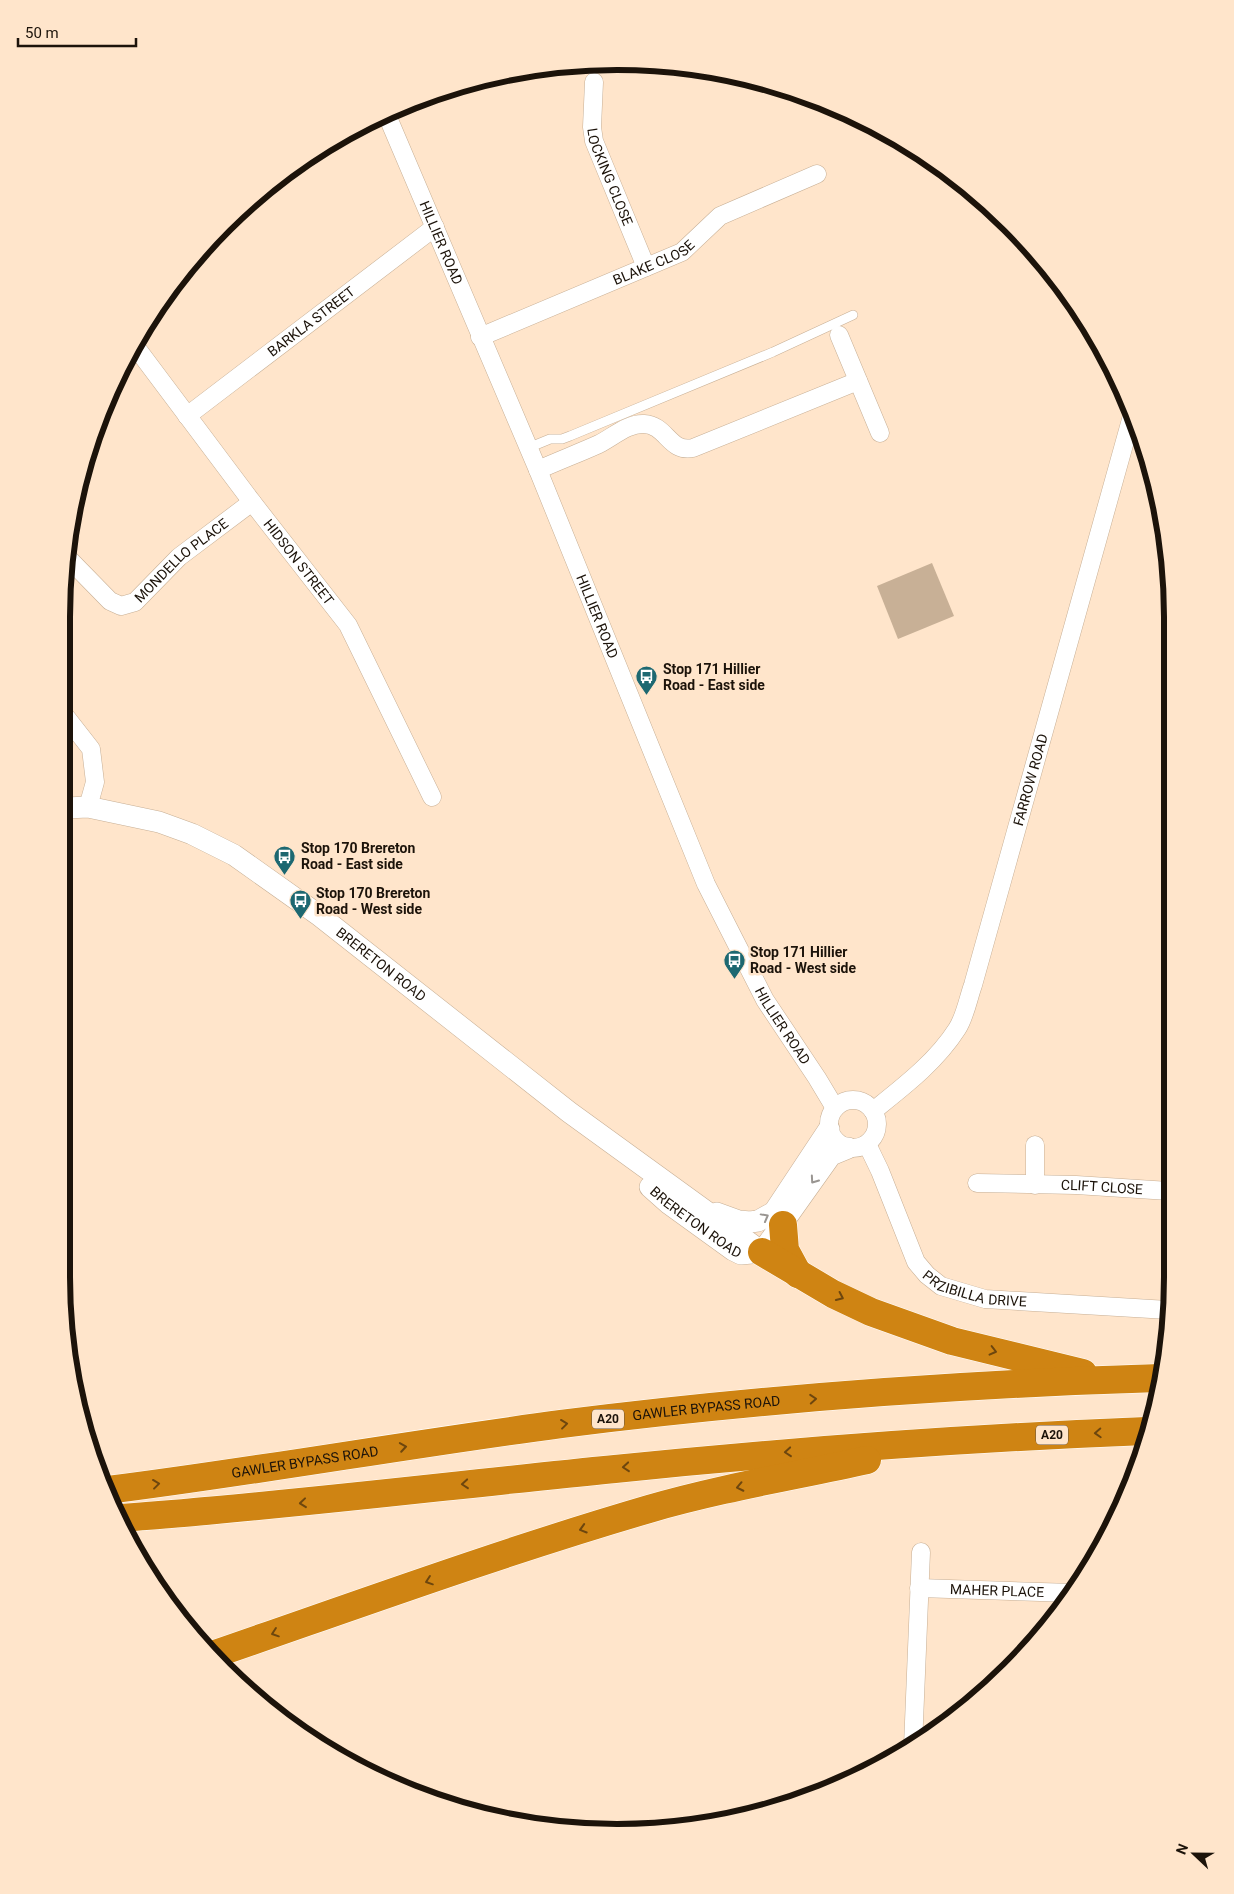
<svg xmlns="http://www.w3.org/2000/svg" width="1234" height="1894" viewBox="0 0 1234 1894" font-family="Roboto,sans-serif">
<rect width="100%" height="100%" fill="#ffe5cb"/>
<polygon fill="#c8b096" points="932,563 954,616 898,639 877,586"/>
<g fill="none" stroke-linecap="round" stroke-linejoin="round">
<defs>
<polyline id="service" points="528,448 550,439 562,439 570,436 773,352 853,315"/>
<g id="minor">
<path id="s1" d="M 594,82 L 592,127 L 594,141 L 646,267"/>
<path id="s2" d="M 386,113 L 538,470 L 706,884 L 765,1000 L 817,1078 L 835,1108"/>
<polyline points="839,335 880,433"/>
<path id="s3" d="M 480,337 L 682,252 L 720,216 L 817,174"/>
<path id="s4" d="M 135,346 L 252,502 L 348,625 L 432,797"/>
<path id="s5" d="M 187,416 L 435,227"/>
<path d="M 538,470 C 558,461 579,453 599,444 C 613,437 628,423 644,424 C 667,425 669,453 693,448 L 858,381"/>
<path id="s6" d="M 66,556 L 110,601 L 121,606 L 135,602 L 179,557 L 252,502"/>
<polyline points="66,717 91,749 95,782 88,807"/>
<circle cx="853" cy="1124" r="24"/>
<path id="s7" d="M 873,1111 C 903,1087 936,1062 957,1029 C 965,1017 968,999 973,985 L 1132,416"/>
<path id="s8" d="M 867,1144 L 880,1171 L 916,1262 L 927,1275 L 941,1286 L 985,1299 L 1168,1310"/>
<polyline points="1035,1145 1035,1185"/>
<path id="s9" d="M 977,1183 L 1076,1185 L 1169,1191"/>
<path id="s10" d="M 919,1588 L 1073,1593"/>
<polyline points="913,1746 921,1552"/>
</g>
<g id="tertiary">
<path id="s11" d="M 66,808 L 88,807 L 159,822 L 192,834 L 234,855 L 320,916 L 569,1112 L 762,1252"/>
<path id="s12" d="M 650,1187 L 668,1203 L 733,1250 L 741,1254 L 762,1252 L 831,1155 L 848,1148"/>
<polyline points="717,1213 739,1221 750,1222 758,1221 774,1212 829,1129"/>
</g>
<g id="motorway">
<polyline points="783,1225 785,1250 798,1274"/>
<polyline points="762,1252 833,1294 871,1312 952,1341 1083,1373"/>
<path id="s13" d="M 108,1490 C 259,1471 409,1444 561,1424 C 759,1399 960,1384 1160,1378"/>
<path d="M 121,1518 C 286,1506 451,1485 615,1469 C 792,1451 969,1438 1146,1431"/>
<path d="M 212,1655 C 357,1605 502,1552 649,1509 C 721,1488 795,1476 867,1460"/>
</g>
</defs>
<use href="#service" stroke="#c7af95" stroke-width="10"/>
<use href="#minor" stroke="#c7af95" stroke-width="19"/>
<use href="#tertiary" stroke="#c7af95" stroke-width="22"/>
<use href="#motorway" stroke="#fff" stroke-width="29"/>
<use href="#service" stroke="#fff" stroke-width="9"/>
<use href="#minor" stroke="#fff" stroke-width="18"/>
<use href="#tertiary" stroke="#fff" stroke-width="21"/>
<use href="#motorway" stroke="#cf8413" stroke-width="28"/>
</g>
<defs><path id="oneway-chevron" d="M-2-3.5L2.5 0L-2 3.5" fill="none" stroke-width="1.6" stroke-linecap="round" stroke-linejoin="round" transform="scale(1.25)"/></defs>
<g stroke="#999591">
<use href="#oneway-chevron" transform="translate(814 1180) rotate(125)"/>
<use href="#oneway-chevron" transform="translate(765 1217) rotate(-29)"/>
</g>
<g stroke="#6d460e">
<use href="#oneway-chevron" transform="translate(840 1297) rotate(25)"/>
<use href="#oneway-chevron" transform="translate(993 1351) rotate(14)"/>
<use href="#oneway-chevron" transform="translate(813 1399) rotate(-4)"/>
<use href="#oneway-chevron" transform="translate(564 1424) rotate(-7)"/>
<use href="#oneway-chevron" transform="translate(1098 1433) rotate(177)"/>
<use href="#oneway-chevron" transform="translate(403 1447) rotate(-9)"/>
<use href="#oneway-chevron" transform="translate(788 1452) rotate(175)"/>
<use href="#oneway-chevron" transform="translate(626 1467) rotate(175)"/>
<use href="#oneway-chevron" transform="translate(156 1484) rotate(-7)"/>
<use href="#oneway-chevron" transform="translate(465 1484) rotate(175)"/>
<use href="#oneway-chevron" transform="translate(740 1487) rotate(168)"/>
<use href="#oneway-chevron" transform="translate(303 1503) rotate(174)"/>
<use href="#oneway-chevron" transform="translate(583 1529) rotate(163)"/>
<use href="#oneway-chevron" transform="translate(429 1581) rotate(161)"/>
<use href="#oneway-chevron" transform="translate(275 1633) rotate(161)"/>
</g>
<defs>
<symbol id="bus-pin" viewBox="-11 -11 22 30"><path d="M0 17L-7.5 6A9.5 9.5 0 1 1 7.5 6Z" fill="#1d6871" stroke="#ffe5cb"/><path d="M-5-6H5V4H4V6H2V4H-2V6H-4V4H-5ZM-3.5-4V0h7V-4ZM-3.5 1.2v1.5H-2V1.2ZM2 1.2v1.5H3.5V1.2Z" fill="#fff"/></symbol>
</defs>
<g fill-rule="evenodd">
<use href="#bus-pin" x="634" y="664" width="25" height="34"/>
<use href="#bus-pin" x="272" y="844" width="25" height="34"/>
<use href="#bus-pin" x="288" y="888" width="25" height="34"/>
<use href="#bus-pin" x="722" y="948" width="25" height="34"/>
</g>
<g text-anchor="middle" dominant-baseline="central" stroke-width="5" stroke-linejoin="round" paint-order="stroke">
<g fill="#ffe5cb" stroke="#605244" stroke-width="1">
<rect x="592" y="1409.5" width="32" height="19" rx="4"/>
<rect x="1036" y="1425.5" width="32" height="19" rx="4"/>
</g>
<g font-size="12" font-weight="bold" fill="#1c130a">
<text x="608" y="1419">A20</text>
<text x="1052" y="1435">A20</text>
</g>
<g font-size="14" fill="#1c130a" stroke="#ffe5cb">
<text stroke="none"><textPath href="#s1" startOffset="98">LOCKING CLOSE</textPath></text>
<text stroke="none"><textPath href="#s2" startOffset="141">HILLIER ROAD</textPath></text>
<text stroke="none"><textPath href="#s3" startOffset="189">BLAKE CLOSE</textPath></text>
<text stroke="none"><textPath href="#s5" startOffset="156">BARKLA STREET</textPath></text>
<text stroke="none"><textPath href="#s6" startOffset="152">MONDELLO PLACE</textPath></text>
<text stroke="none"><textPath href="#s4" startOffset="271">HIDSON STREET</textPath></text>
<text stroke="none"><textPath href="#s2" startOffset="546">HILLIER ROAD</textPath></text>
<text stroke="none"><textPath href="#s7" startOffset="378">FARROW ROAD</textPath></text>
<text stroke="none"><textPath href="#s11" startOffset="360">BRERETON ROAD</textPath></text>
<text stroke="none"><textPath href="#s2" startOffset="996">HILLIER ROAD</textPath></text>
<text stroke="none"><textPath href="#s9" startOffset="125">CLIFT CLOSE</textPath></text>
<text stroke="none"><textPath href="#s12" startOffset="58">BRERETON ROAD</textPath></text>
<text stroke="none"><textPath href="#s8" startOffset="196">PRZIBILLA DRIVE</textPath></text>
<text stroke="none"><textPath href="#s13" startOffset="604">GAWLER BYPASS ROAD</textPath></text>
<text stroke="none"><textPath href="#s13" startOffset="199">GAWLER BYPASS ROAD</textPath></text>
<text stroke="none"><textPath href="#s10" startOffset="78">MAHER PLACE</textPath></text>
</g>
<g font-size="14" font-weight="bold" fill="#1c130a" stroke="#ffe5cb" text-anchor="start">
<text x="663" y="669">Stop 171 Hillier<tspan x="663" dy="16">Road - East side</tspan></text>
<text x="301" y="848">Stop 170 Brereton<tspan x="301" dy="16">Road - East side</tspan></text>
<text x="316" y="893">Stop 170 Brereton<tspan x="316" dy="16">Road - West side</tspan></text>
<text x="750" y="952">Stop 171 Hillier<tspan x="750" dy="16">Road - West side</tspan></text>
</g>
</g>
<path d="M0 0H1234V1894H0ZM617 70H617A547 547 0 0 1 1164 617V1277A547 547 0 0 1 617 1824H617A547 547 0 0 1 70 1277V617A547 547 0 0 1 617 70Z" fill="#ffe5cb" fill-rule="evenodd"/>
<path fill="none" stroke="#1c130a" stroke-width="6" d="M617 70H617A547 547 0 0 1 1164 617V1277A547 547 0 0 1 617 1824H617A547 547 0 0 1 70 1277V617A547 547 0 0 1 617 70Z"/>
<g transform="translate(1194 1854) rotate(292)" stroke="#ffe5cb" stroke-width="4" paint-order="stroke">
<path d="M0-4L9 19L0 12L-9 19Z" fill="#1c130a"/>
<text y="-8" font-size="14" font-weight="bold" text-anchor="middle" fill="#1c130a">N</text>
</g>
<path d="M18 38v8h118v-8" fill="none" stroke="#1c130a" stroke-width="2.5"/>
<text x="25" y="38" font-size="15" fill="#1c130a" stroke="#ffe5cb" stroke-width="4" paint-order="stroke">50 m</text>
</svg>
